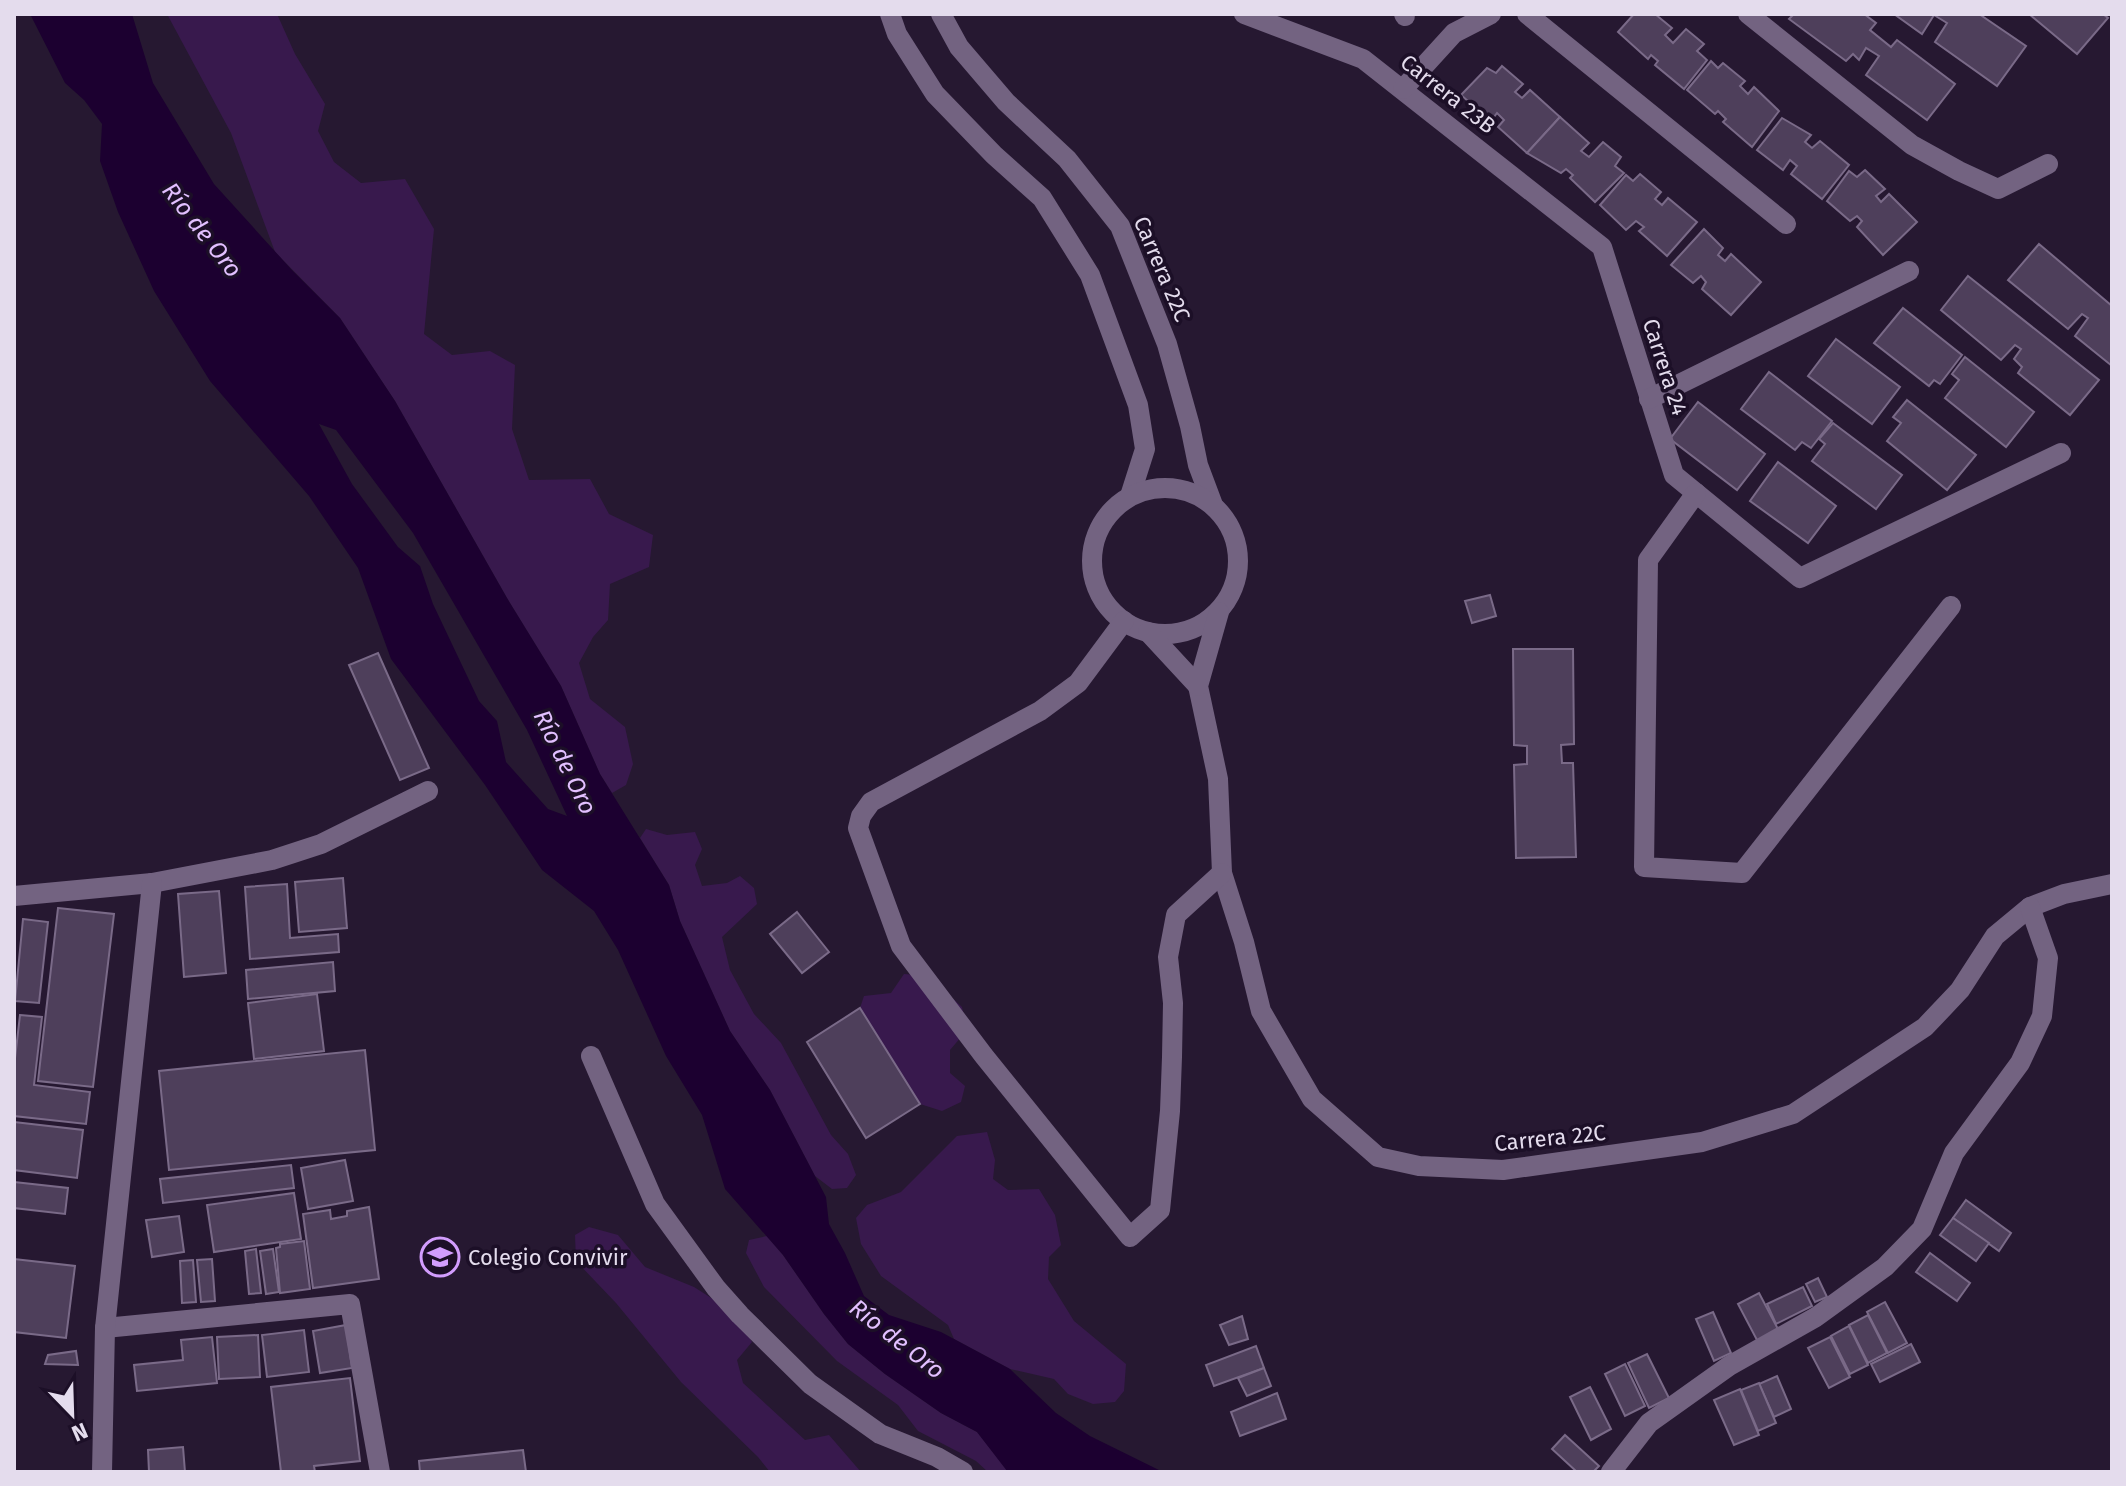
<svg xmlns="http://www.w3.org/2000/svg" width="2126" height="1486" viewBox="0 0 2126 1486" font-family="'Fira Sans',sans-serif">
<rect width="100%" height="100%" fill="#261831"/>
<g fill="#38194d">
<polygon points="167,14 277,14 295,54 325,104 318,131 334,162 361,183 405,179 434,229 424,334 452,355 490,351 515,365 512,429 529,480 590,479 609,514 653,535 649,567 610,584 608,620 593,637 579,663 590,699 625,727 633,764 626,785 612,793 600,774 561,686 507,598 395,401 340,318 275,252 231,133"/>
<polygon points="646,829 667,835 695,832 702,849 695,865 702,886 727,883 740,876 754,888 757,904 722,937 730,970 754,1014 781,1043 831,1135 848,1154 856,1175 847,1188 832,1189 815,1176 770,1090 730,1031 680,921 669,885 640,838"/>
<polygon points="904,974 928,976 962,1007 967,1030 950,1050 950,1073 965,1086 961,1102 942,1111 920,1104 860,1008 864,996 891,993"/>
<polygon points="987,1132 995,1160 993,1179 1008,1190 1039,1189 1055,1215 1061,1245 1049,1257 1048,1279 1074,1321 1126,1364 1124,1391 1115,1402 1093,1404 1068,1394 1054,1379 1010,1369 954,1339 948,1325 881,1276 861,1244 856,1218 867,1205 901,1192 957,1136"/>
<polygon points="589,1227 618,1235 645,1267 694,1287 738,1315 752,1342 737,1360 743,1383 805,1440 829,1435 861,1472 770,1472 758,1457 681,1382 616,1303 576,1261 575,1235"/>
<polygon points="767,1236 783,1255 824,1314 848,1344 885,1374 941,1413 977,1432 1009,1472 988,1472 976,1461 918,1431 898,1405 837,1361 764,1287 746,1253 749,1240"/>
</g>
<path fill="#1c0030" fill-rule="evenodd" d="M 30,14 L 132,14 L 153,83 L 214,184 L 291,269 L 340,318 L 395,401 L 507,598 L 561,686 L 600,774 L 669,885 L 680,921 L 730,1031 L 770,1090 L 826,1197 L 829,1224 L 845,1253 L 864,1296 L 889,1315 L 941,1332 L 1010,1369 L 1056,1413 L 1090,1436 L 1163,1472 L 1007,1471 L 977,1432 L 941,1413 L 885,1374 L 848,1344 L 824,1314 L 783,1255 L 725,1189 L 702,1115 L 666,1056 L 618,950 L 594,911 L 542,870 L 485,785 L 391,659 L 358,568 L 309,496 L 210,381 L 154,291 L 118,212 L 100,161 L 102,124 L 84,100 L 65,83 ZM 319,424 L 336,430 L 413,533 L 527,730 L 567,816 L 548,809 L 506,762 L 497,721 L 479,701 L 433,604 L 420,566 L 398,547 L 352,484 Z"/>
<g fill="#4e3f5b" stroke="#7a6a88" stroke-width="2">
<polygon points="1634,14 1655,14 1672,28 1665,35 1673,43 1686,29 1704,44 1697,51 1707,60 1684,89 1655,65 1658,61 1651,55 1648,59 1618,32"/>
<polygon points="1794,14 1864,14 1876,23 1870,30 1891,47 1897,40 1955,84 1927,120 1866,75 1879,56 1866,48 1859,60 1853,54 1846,61 1789,19"/>
<polygon points="1894,14 1979,14 2026,46 1997,86 1935,42 1947,23 1934,15 1922,34"/>
<polygon points="2029,14 2103,14 2108,18 2077,54"/>
<polygon points="1711,61 1718,68 1723,63 1745,81 1740,86 1748,94 1754,87 1779,111 1752,147 1723,122 1726,119 1718,111 1715,114 1687,90"/>
<polygon points="1502,66 1523,84 1515,92 1522,98 1530,90 1560,117 1527,153 1498,127 1504,120 1497,113 1491,121 1461,95 1487,68 1496,73"/>
<polygon points="1560,117 1589,143 1581,151 1589,157 1603,142 1621,157 1615,166 1624,173 1595,202 1570,178 1573,175 1566,169 1561,173 1527,153"/>
<polygon points="1782,118 1811,135 1805,142 1812,148 1820,141 1849,165 1822,199 1791,174 1797,166 1790,160 1783,170 1757,150"/>
<polygon points="1865,170 1885,189 1876,196 1881,202 1889,194 1917,222 1883,255 1857,227 1862,221 1857,216 1850,221 1827,201 1849,171 1857,177"/>
<polygon points="1640,174 1661,192 1655,199 1662,205 1668,198 1697,222 1667,256 1639,231 1644,227 1636,221 1626,230 1600,205 1626,175 1633,181"/>
<polygon points="1704,229 1723,248 1718,255 1725,261 1731,254 1761,282 1731,315 1702,289 1706,282 1701,276 1693,283 1671,265"/>
<polygon points="2039,244 2112,306 2112,366 2075,336 2088,318 2082,314 2068,329 2008,280"/>
<polygon points="1968,276 2099,380 2070,415 2018,373 2022,367 2014,359 2021,349 2015,345 2001,360 1941,310"/>
<polygon points="1903,308 1962,355 1940,384 1934,380 1929,386 1874,343"/>
<polygon points="1836,339 1900,387 1872,424 1808,376"/>
<polygon points="1965,357 2034,412 2006,447 1945,398 1959,380 1952,374"/>
<polygon points="1769,372 1832,421 1811,448 1802,442 1795,450 1741,409"/>
<polygon points="1907,400 1976,455 1947,490 1887,441 1901,423 1893,417"/>
<polygon points="1698,402 1765,454 1737,490 1670,439"/>
<polygon points="1833,423 1902,475 1876,509 1812,461 1825,444 1819,439"/>
<polygon points="1778,462 1836,506 1808,543 1750,501"/>
<polygon points="1490,595 1496,616 1472,623 1465,601"/>
<polygon points="1513,649 1573,649 1574,744 1561,745 1562,763 1573,763 1576,857 1516,858 1514,765 1527,764 1527,746 1514,745"/>
<polygon points="378,653 429,768 400,780 349,665"/>
<polygon points="343,878 347,928 299,932 295,882"/>
<polygon points="287,884 290,938 338,934 339,952 250,959 245,887"/>
<polygon points="219,891 226,973 184,977 178,894"/>
<polygon points="58,908 114,914 93,1087 38,1081"/>
<polygon points="797,912 829,952 802,973 770,934"/>
<polygon points="23,919 48,922 39,1003 15,1001"/>
<polygon points="333,962 335,991 248,999 246,970"/>
<polygon points="317,994 324,1051 254,1059 248,1003"/>
<polygon points="860,1008 920,1104 866,1138 807,1042"/>
<polygon points="20,1015 42,1017 34,1085 90,1092 86,1124 14,1116 14,1067"/>
<polygon points="365,1050 375,1150 169,1170 159,1071"/>
<polygon points="14,1122 83,1130 77,1178 14,1170"/>
<polygon points="345,1160 353,1201 308,1209 301,1168"/>
<polygon points="291,1165 294,1188 163,1203 160,1179"/>
<polygon points="14,1182 68,1188 65,1214 14,1208"/>
<polygon points="294,1193 301,1239 214,1252 207,1205"/>
<polygon points="1966,1200 2011,1233 1999,1251 1953,1218"/>
<polygon points="369,1207 379,1279 313,1288 303,1214 330,1210 331,1219 347,1216 347,1211"/>
<polygon points="179,1216 184,1252 152,1257 146,1220"/>
<polygon points="1953,1218 1989,1243 1976,1261 1940,1235"/>
<polygon points="304,1241 310,1289 280,1293 276,1248 280,1247 280,1244"/>
<polygon points="256,1249 261,1293 249,1294 245,1251"/>
<polygon points="273,1249 279,1292 266,1294 260,1251"/>
<polygon points="1930,1253 1970,1283 1957,1301 1916,1272"/>
<polygon points="14,1259 75,1266 66,1338 14,1332"/>
<polygon points="212,1259 215,1301 201,1302 197,1260"/>
<polygon points="193,1260 196,1302 182,1303 180,1261"/>
<polygon points="1818,1278 1827,1297 1815,1302 1806,1284"/>
<polygon points="1803,1287 1812,1306 1776,1324 1767,1304"/>
<polygon points="1759,1293 1779,1331 1758,1342 1738,1304"/>
<polygon points="1885,1302 1907,1343 1888,1353 1867,1312"/>
<polygon points="1713,1312 1731,1353 1714,1361 1696,1319"/>
<polygon points="1868,1315 1887,1353 1868,1363 1849,1325"/>
<polygon points="1242,1316 1248,1339 1229,1345 1220,1325"/>
<polygon points="346,1325 352,1368 320,1373 313,1331"/>
<polygon points="1849,1326 1868,1365 1850,1374 1831,1336"/>
<polygon points="304,1330 309,1372 267,1377 262,1335"/>
<polygon points="258,1335 260,1377 219,1379 217,1337"/>
<polygon points="212,1337 217,1383 137,1391 134,1365 183,1360 181,1340"/>
<polygon points="1830,1337 1850,1377 1829,1388 1808,1348"/>
<polygon points="1911,1344 1920,1362 1880,1382 1871,1364"/>
<polygon points="1256,1346 1264,1368 1214,1386 1206,1365"/>
<polygon points="76,1351 78,1365 45,1364 48,1355"/>
<polygon points="1647,1354 1669,1398 1649,1408 1628,1363"/>
<polygon points="1625,1364 1645,1406 1625,1416 1605,1374"/>
<polygon points="1264,1368 1271,1386 1247,1396 1238,1378"/>
<polygon points="1777,1376 1791,1409 1774,1417 1759,1384"/>
<polygon points="350,1378 360,1461 314,1466 315,1472 281,1472 271,1387"/>
<polygon points="1759,1383 1776,1423 1758,1431 1741,1390"/>
<polygon points="1590,1387 1611,1429 1591,1440 1570,1397"/>
<polygon points="1740,1389 1759,1435 1734,1445 1714,1400"/>
<polygon points="1277,1393 1286,1419 1240,1436 1231,1412"/>
<polygon points="1565,1435 1599,1466 1593,1472 1577,1472 1552,1449"/>
<polygon points="183,1447 185,1472 149,1472 148,1450"/>
<polygon points="523,1450 526,1472 420,1472 419,1461"/>
</g>
<g fill="none" stroke-linecap="round" stroke-linejoin="round">
<g stroke="#736381" stroke-width="20">
<polyline points="890,14 897,34 935,94 994,155 1042,198 1090,275 1138,405 1145,449 1130,496"/>
<polyline points="941,14 959,47 1006,102 1067,159 1120,226 1167,344 1190,426 1198,465 1213,505"/>
<polyline points="1244,14 1363,59 1602,247 1674,475 1800,578 2061,453"/>
<polyline points="1404,14 1405,16"/>
<polyline points="1527,14 1786,224"/>
<polyline points="1748,14 1912,145 1959,171 1998,189 2048,164"/>
<polyline points="1403,89 1454,33 1491,14"/>
<polyline points="1649,399 1909,271"/>
<circle cx="1165" cy="561" r="73"/>
<polyline points="1696,493 1648,560 1644,867 1742,873 1951,606"/>
<polyline points="1219,612 1198,686 1218,779 1222,873 1244,942 1261,1011 1312,1099 1378,1157 1419,1166 1503,1170 1702,1142 1793,1114 1925,1027 1960,990 1995,936 2030,907 2064,894 2112,884"/>
<polyline points="1124,621 1078,683 1040,711 871,802 861,816 858,828 901,946 984,1056 1130,1237 1160,1210 1170,1111 1172,1057 1173,1003 1168,957 1176,915 1222,873"/>
<polyline points="1148,632 1198,686"/>
<polyline points="14,896 152,883 272,860 321,844 428,791"/>
<polyline points="591,1056 655,1204 716,1288 740,1315 810,1384 880,1434 937,1457 963,1472"/>
<polyline points="105,1328 350,1304 380,1472"/>
<polyline points="102,1472 105,1328 152,883"/>
<polyline points="1611,1472 1649,1423 1729,1366 1816,1317 1885,1267 1922,1229 1954,1153 2020,1063 2042,1016 2048,958 2030,907"/>
</g>
</g>
<defs>
<symbol id="school-ring" viewBox="-11 -11 22 22"><circle r="9.5" fill="#1c0f27" stroke="#d29dfd" stroke-width="1.5"/><path d="M0-5L7-2L0 1L-7-2ZM-4 1L0 2.5L4 1V4Q0 6-4 4Z" fill="#d29dfd"/></symbol>
</defs>
<g fill-rule="evenodd">
<use href="#school-ring" x="418" y="1235" width="44" height="44"/>
</g>
<g text-anchor="middle" dominant-baseline="central" stroke-width="7" stroke-linejoin="round" paint-order="stroke">
<g font-size="22" fill="#e4dced" stroke="#1c0f27">
<text transform="translate(1448 94) rotate(38)">Carrera 23B</text>
<text transform="translate(1162 269) rotate(67)">Carrera 22C</text>
<text transform="translate(1665 367) rotate(72)">Carrera 24</text>
<text transform="translate(1550 1138) rotate(-6)">Carrera 22C</text>
</g>
<g font-size="22" fill="#e4dced" stroke="#1c0f27" text-anchor="start">
<text x="468" y="1257">Colegio Convivir</text>
</g>
<g font-size="24" font-style="italic" fill="#e2c0ff" stroke="#1c0f27">
<text transform="translate(202 230) rotate(52)">Río de Oro</text>
<text transform="translate(565 762) rotate(64)">Río de Oro</text>
<text transform="translate(897 1339) rotate(38)">Río de Oro</text>
</g>
</g>
<rect width="2126" height="1486" fill="none" stroke="#e4dced" stroke-width="32"/>
<g transform="translate(72 1414) rotate(157)" stroke="#1c0f27" stroke-width="6" paint-order="stroke">
<path d="M0-6L14 30L0 20L-14 30Z" fill="#e4dced"/>
<text y="-12" font-size="22" font-weight="bold" text-anchor="middle" fill="#e4dced">N</text>
</g>
</svg>
